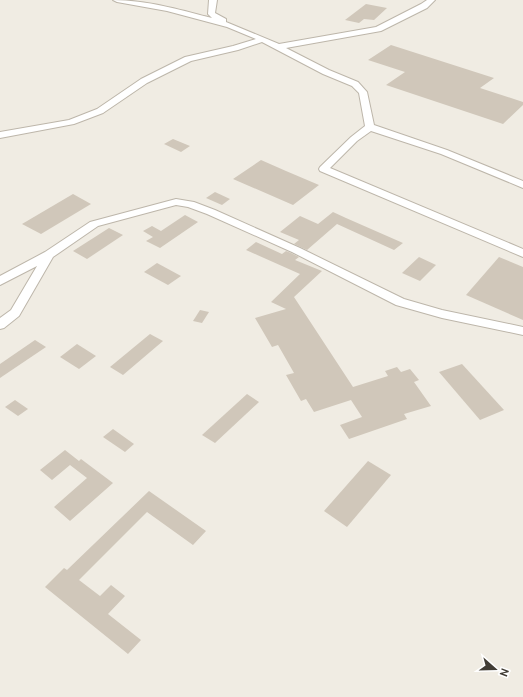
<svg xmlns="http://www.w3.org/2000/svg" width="523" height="697" viewBox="0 0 523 697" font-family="Cabin,sans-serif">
<rect width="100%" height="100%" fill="#f0ece3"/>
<g fill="#d0c7ba">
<polygon points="366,4 387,8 374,20 364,19 359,23 345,20"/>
<polygon points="391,45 494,78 480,88 523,102 523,105 503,124 386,85 405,72 368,60"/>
<polygon points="173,139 190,146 181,152 164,144"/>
<polygon points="261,160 286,171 319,185 293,205 233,179"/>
<polygon points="215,192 230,199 222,205 206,198"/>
<polygon points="73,194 91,204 41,234 22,224"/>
<polygon points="333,212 346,218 403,243 394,250 337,224 307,250 294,244 299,240 280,232 300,216 318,224"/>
<polygon points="185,215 198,222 160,248 146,241 153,237 143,231 152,226 161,231"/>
<polygon points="109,228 123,235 87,259 73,251"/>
<polygon points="256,242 282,254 286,251 291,253 299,257 295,260 322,271 294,297 353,387 388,376 385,371 397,367 401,372 410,369 419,380 414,382 431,406 404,414 407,419 349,439 340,425 362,417 351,400 314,412 306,399 301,401 286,375 294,373 278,345 272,347 255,318 286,309 271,302 300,274 246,250"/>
<polygon points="419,257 436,265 420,281 402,273"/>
<polygon points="499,257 523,267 523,320 466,295"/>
<polygon points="157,263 181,276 168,285 144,272"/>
<polygon points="200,310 209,312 202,323 193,321"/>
<polygon points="150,334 163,341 123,375 110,367"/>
<polygon points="35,340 46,347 0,378 0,364"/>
<polygon points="77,344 96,356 79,369 60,357"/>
<polygon points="462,364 504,410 480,420 439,372"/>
<polygon points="247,394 259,402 215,443 202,435"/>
<polygon points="15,400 28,409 18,416 5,407"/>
<polygon points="113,429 134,444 125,452 103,437"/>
<polygon points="65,450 79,461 81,459 113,483 70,521 54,507 87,478 70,465 52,480 40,470"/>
<polygon points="368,461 391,475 347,527 324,511"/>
<polygon points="149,491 206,531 193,545 147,512 79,580 100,596 111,585 125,596 108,614 141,640 128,654 45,587 64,568 67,570"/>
</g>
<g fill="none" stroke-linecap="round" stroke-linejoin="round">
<defs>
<g id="minor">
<path d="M 113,0 C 147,0 180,10 212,18 L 208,14 L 209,0 L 217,0 L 215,13 L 226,19 L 226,22 L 279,44 L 376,27 L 421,4 L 427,0 L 435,0 L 427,8 L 381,31 L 286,48 L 329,70 L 358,82 L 367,92 L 374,125 L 447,150 L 523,181 L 523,188 L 441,154 L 371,131 L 357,141 L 330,168 L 523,249 L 523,257 L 320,171 L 319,169 L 320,167 L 351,137 L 365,126 L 359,93 L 352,86 L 323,74 L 262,42 L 238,50 L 191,61 L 147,83 L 103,113 L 74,124 L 0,138 L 0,132 L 69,120 L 97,109 L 141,79 L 185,57 L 233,46 L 256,39 L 227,27 L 167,11 L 117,2 Z"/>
<polygon points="176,199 194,202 215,210 300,248 404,299 442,310 523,327 523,335 442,318 396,305 292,252 207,214 188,207 176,205 98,226 53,257 19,316 4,328 0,329 0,318 11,310 37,266 0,285 0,276 45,252 90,222"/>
</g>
</defs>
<use href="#minor" stroke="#bdb6aa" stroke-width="2"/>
<use href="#minor" fill="#fff" fill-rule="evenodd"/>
</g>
<g transform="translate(495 669) rotate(110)" stroke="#ffffff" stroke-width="3" paint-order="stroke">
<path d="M0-3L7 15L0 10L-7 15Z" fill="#413c34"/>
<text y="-6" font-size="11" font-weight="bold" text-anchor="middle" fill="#413c34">N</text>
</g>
</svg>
